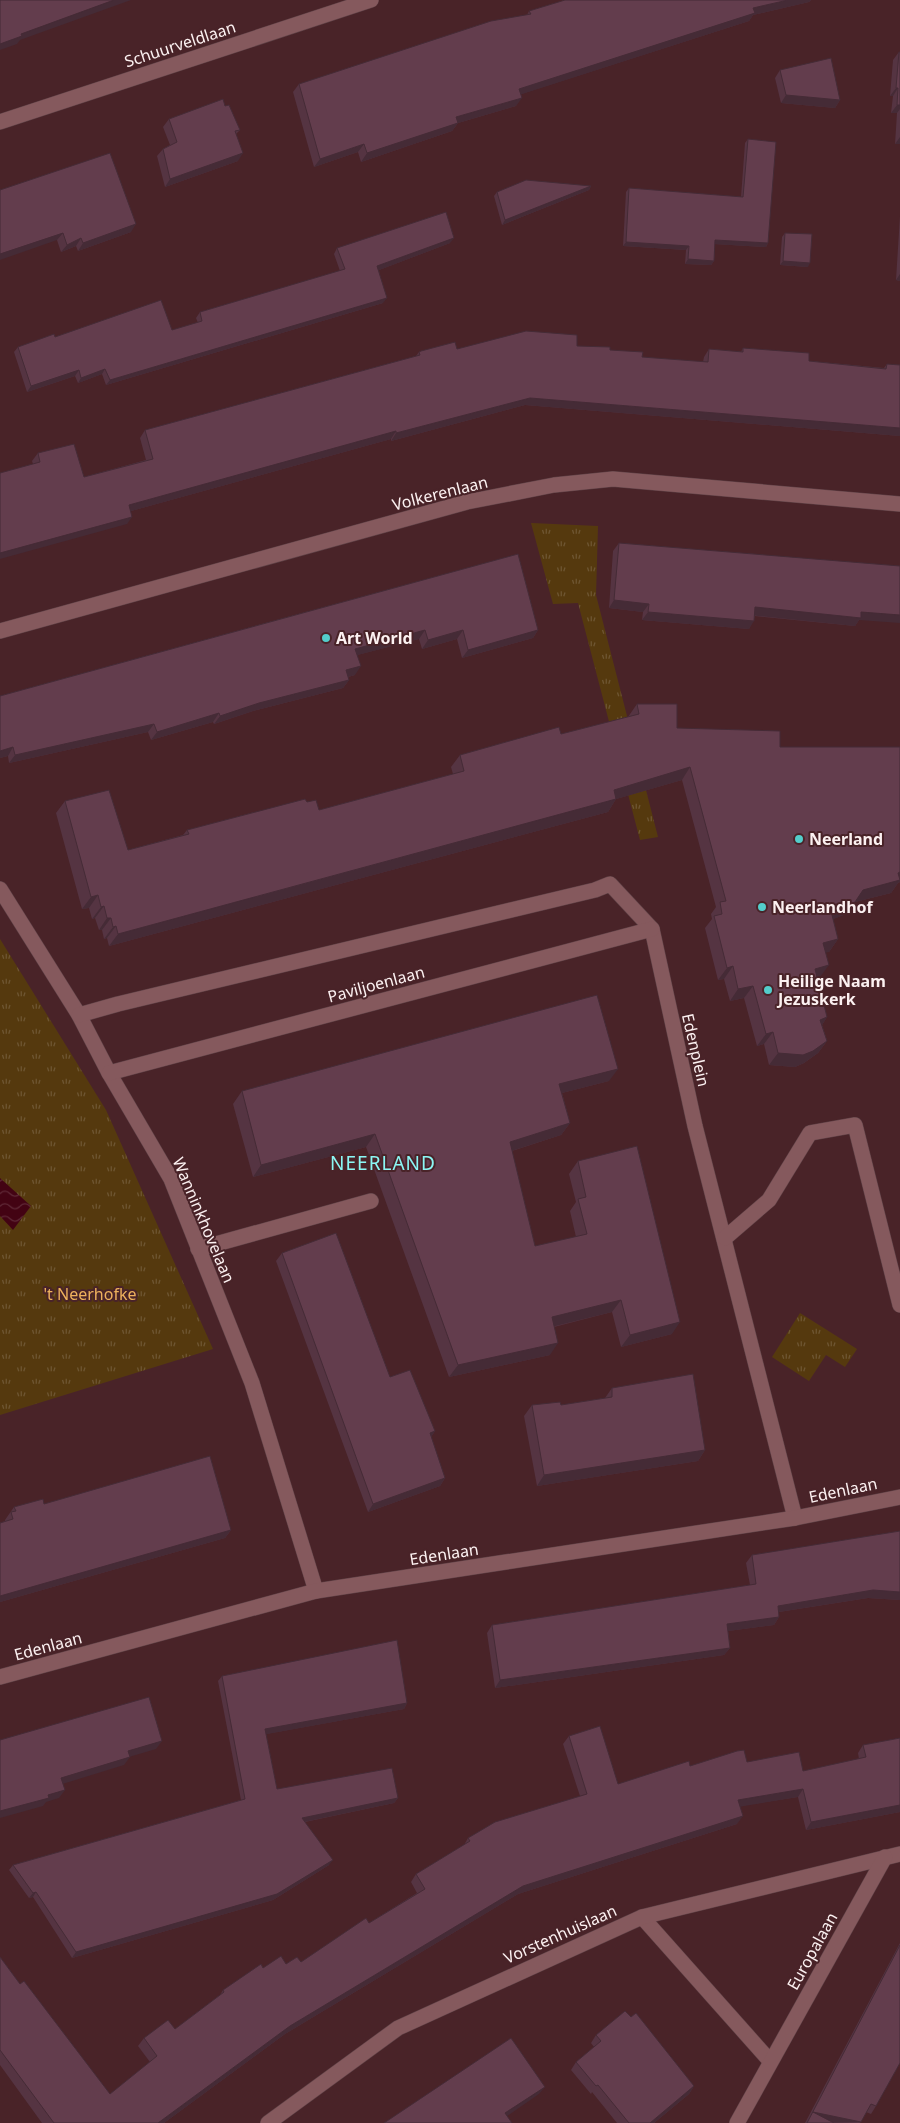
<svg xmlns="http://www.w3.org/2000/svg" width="900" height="2123" viewBox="0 0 900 2123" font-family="'Noto Sans',sans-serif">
<defs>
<pattern id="park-tufts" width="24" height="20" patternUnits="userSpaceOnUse" patternTransform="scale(1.25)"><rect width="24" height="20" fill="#55390e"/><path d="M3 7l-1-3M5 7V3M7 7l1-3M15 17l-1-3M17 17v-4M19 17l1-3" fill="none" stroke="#6e5632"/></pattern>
<pattern id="water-waves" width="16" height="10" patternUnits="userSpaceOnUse" patternTransform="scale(1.25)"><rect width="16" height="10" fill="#430313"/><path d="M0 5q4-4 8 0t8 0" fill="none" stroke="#5f2836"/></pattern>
</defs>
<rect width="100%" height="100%" fill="#492328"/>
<g fill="url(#park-tufts)">
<polygon points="531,523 598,526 596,595 658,837 640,840 578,603 553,604"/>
<polygon points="0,939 106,1110 213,1349 0,1415"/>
<polygon points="800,1313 857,1349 845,1367 826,1355 809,1381 772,1357"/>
</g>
<polygon fill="url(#water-waves)" points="0,1178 31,1206 13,1230 0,1216"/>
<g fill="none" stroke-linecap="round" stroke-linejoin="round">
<defs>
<polyline id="service" points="198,1249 371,1201"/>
<g id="minor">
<polyline points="0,122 371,0"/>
<polyline points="0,631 467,502 554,485 613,479 900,504"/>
<polyline points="0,889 79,1015 109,1073 171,1179 252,1383 316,1591"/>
<polyline points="79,1015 118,1004 595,890 610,884 652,929 695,1126 795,1518"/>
<polyline points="109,1073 652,929"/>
<polyline points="725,1238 769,1200 810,1133 855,1125 900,1305"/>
<polyline points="0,1677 316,1591 795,1518 900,1497"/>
<polyline points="642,1917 770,2061"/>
<polyline points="268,2123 398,2028 642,1917 900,1854"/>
<polyline points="737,2123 885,1857"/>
</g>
</defs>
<use href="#service" stroke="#5f4247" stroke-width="16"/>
<use href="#minor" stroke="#5f4247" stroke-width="16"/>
<use href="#service" stroke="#85595d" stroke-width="15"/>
<use href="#minor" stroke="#85595d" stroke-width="15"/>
</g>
<g fill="#553442">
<polygon points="565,0 811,0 809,2 753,15 749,21 521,94 516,106 458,123 452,131 361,162 358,152 314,167 293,92 299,84 527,15 529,11"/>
<polygon points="899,52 900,52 900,144 895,144 897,113 891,113 893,96 890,96 893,60"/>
<polygon points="780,70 840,100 835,108 781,103 775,78"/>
<polygon points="225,106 240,130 236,134 238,161 165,187 157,156 163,149 170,145 163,127 169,119"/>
<polygon points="748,139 768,243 766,247 715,244 714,261 711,265 685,264 686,250 623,246 626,192 629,188 741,197 745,143"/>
<polygon points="591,186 589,190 502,225 494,196 497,192"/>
<polygon points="0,190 131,232 78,251 76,246 61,252 57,240"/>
<polygon points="900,216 900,281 896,280"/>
<polygon points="785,233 808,267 780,265 782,237"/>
<polygon points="450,243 379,270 383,303 106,385 102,374 78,383 75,376 27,392 14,352 18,347 55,337 172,330 198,323 196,318 200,312 340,271 334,254 337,248"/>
<polygon points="577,346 610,350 642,357 703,362 704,357 709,349 741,352 743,348 809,361 884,368 887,364 900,436 525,405 391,441 391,439 131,511 127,524 33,464 32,461 38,453 84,477 146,460 140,438 145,430 416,356 419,352 457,349"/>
<polygon points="619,543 859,620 855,626 755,616 749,629 642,620 643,612 609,608 613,551"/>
<polygon points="518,554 538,630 533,638 462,658 457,639 422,649 419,639 357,655 355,675 348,677 349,680 343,688 253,711 214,724 213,722 151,740 148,732 9,763 8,756 0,758 0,696"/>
<polygon points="637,704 677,728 780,747 900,747 900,882 898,883 891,893 855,902 846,914 833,919 838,939 829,952 826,952 820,977 817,978 827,1017 822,1025 827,1041 818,1053 804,1063 795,1067 769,1065 764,1044 757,1046 744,998 730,1001 724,979 718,980 705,928 712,919 711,914 716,907 682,780 616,799 608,812 109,946 107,938 104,939 102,930 99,930 95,918 92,919 89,908 82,909 56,813 65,801 128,850 183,835 187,830 307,802 319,810 453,774 451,767 460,755 561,734 628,717"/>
<polygon points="609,1081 562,1093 570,1123 561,1135 512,1151 535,1246 576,1237 570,1211 576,1202 569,1174 578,1161 672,1334 621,1347 612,1312 554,1327 550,1355 449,1377 366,1147 253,1177 233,1104 242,1091"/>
<polygon points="282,1253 435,1431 431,1437 445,1478 440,1486 368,1512 276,1261"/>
<polygon points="612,1388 705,1450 698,1461 537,1486 524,1416 532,1405 561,1405 605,1398"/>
<polygon points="44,1504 231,1530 225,1538 0,1602 0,1523 5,1521 5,1520 14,1507"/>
<polygon points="900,1531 900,1600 868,1598 779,1612 779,1617 774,1625 728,1631 730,1648 724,1655 495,1688 487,1633 492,1625 750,1585 746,1563 752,1555"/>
<polygon points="222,1676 407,1703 404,1709 266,1734 277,1789 398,1798 394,1803 305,1822 329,1865 273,1900 72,1958 33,1897 29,1898 9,1870 13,1865 241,1800 218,1681"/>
<polygon points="569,1736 618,1784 690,1766 747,1762 803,1771 859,1759 858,1753 863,1745 900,1738 900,1812 806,1830 798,1797 740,1806 737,1824 518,1894 285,2034 164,2123 42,2123 0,2065 0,1957 20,1984 110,2094 150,2062 138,2046 144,2038 175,2029 220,1995 223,1990 263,1968 286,1964 301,1962 369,1923 417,1893 411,1882 416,1874 464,1845 468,1838 580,1796 563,1744"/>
<polygon points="900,1943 900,2063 876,2106 871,2114 866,2112 860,2123 805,2123"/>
<polygon points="631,2017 694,2086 689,2094 654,2123 617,2123 592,2092 591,2094 571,2070 576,2062 594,2047 591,2043 596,2035"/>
</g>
<g fill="#452b36">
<polygon points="114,0 131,0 20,40 17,44 0,50 0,44 21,34"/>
<polygon points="788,0 811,0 809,2 753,15 749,21 513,97 519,89 753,8"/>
<polygon points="896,88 898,88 893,96 890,96"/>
<polygon points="786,95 840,100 835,108 781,103"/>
<polygon points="522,98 516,106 458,123 452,131 361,162 367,153 456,117"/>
<polygon points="897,105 900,105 900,109 897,113 891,113"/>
<polygon points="900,137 900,144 895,144"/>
<polygon points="364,144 358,152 314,167 320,159"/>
<polygon points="243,153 238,161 165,187 170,179"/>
<polygon points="591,186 589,190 502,225 505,220"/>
<polygon points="136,224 131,232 78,251 83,243"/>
<polygon points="63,233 57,240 0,260 0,254"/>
<polygon points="81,238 76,246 61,252 67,245"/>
<polygon points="454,238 450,243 374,272 377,266"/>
<polygon points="715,240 768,243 766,247 712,244"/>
<polygon points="626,242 689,246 686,250 623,246"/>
<polygon points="688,259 714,261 711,265 685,264"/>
<polygon points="783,261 810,263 808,267 780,265"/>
<polygon points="900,274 900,281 896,280"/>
<polygon points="387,298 383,303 106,385 110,380"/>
<polygon points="105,369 102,374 78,383 81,378"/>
<polygon points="79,370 75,376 27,392 31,386"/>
<polygon points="530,398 900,428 900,436 525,405 391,441 396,433"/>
<polygon points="396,431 391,439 124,513 129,505"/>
<polygon points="132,517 127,524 0,559 0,553"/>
<polygon points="614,600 649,604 643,612 609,608"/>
<polygon points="755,607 861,612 900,615 900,623 859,620 855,626 749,615"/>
<polygon points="648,612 754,621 749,629 642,620"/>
<polygon points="425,630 419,639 350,657 355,649"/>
<polygon points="463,630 457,639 422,649 428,640"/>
<polygon points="538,630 533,638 462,658 468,650"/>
<polygon points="361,666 355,675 340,679 346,670"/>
<polygon points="349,680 343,688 253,711 214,724 220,716 259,703"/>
<polygon points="219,713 213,722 151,740 157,732"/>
<polygon points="154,724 148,732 9,763 15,755"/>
<polygon points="13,747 8,756 0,758 0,751"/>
<polygon points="690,767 682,780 606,802 614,790"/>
<polygon points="616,799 608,812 109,946 118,934"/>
<polygon points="900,872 900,882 898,883 891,893 855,902 846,914 822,924 831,911 863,890"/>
<polygon points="98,895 89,908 82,909 91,897"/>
<polygon points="104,906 95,918 92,919 101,907"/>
<polygon points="107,918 111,918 102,930 99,930"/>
<polygon points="116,926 107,938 104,939 113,927"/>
<polygon points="838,939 829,952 815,955 823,943"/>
<polygon points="829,965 820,977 806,981 815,969"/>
<polygon points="733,966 724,979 718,980 727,968"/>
<polygon points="753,986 744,998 730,1001 738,989"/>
<polygon points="827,1017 819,1030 820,1020"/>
<polygon points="773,1032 764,1044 757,1046 766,1034"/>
<polygon points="827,1041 818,1053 804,1063 795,1067 769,1065 778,1053"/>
<polygon points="618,1069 609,1081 550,1096 559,1084"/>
<polygon points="570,1123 561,1135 502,1154 510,1142"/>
<polygon points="375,1134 366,1147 253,1177 261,1165"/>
<polygon points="621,1300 612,1312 543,1329 552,1317"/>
<polygon points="680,1322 672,1334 621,1347 630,1335"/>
<polygon points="558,1343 550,1355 449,1377 458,1365"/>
<polygon points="435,1431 430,1439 430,1433"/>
<polygon points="705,1450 698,1461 537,1486 544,1475"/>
<polygon points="445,1478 440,1486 368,1512 373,1504"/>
<polygon points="231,1530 225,1538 0,1602 0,1596"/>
<polygon points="873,1590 900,1592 900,1600 868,1598 772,1613 778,1606"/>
<polygon points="779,1617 774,1625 721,1632 727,1624"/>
<polygon points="730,1648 724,1655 495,1688 500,1680"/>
<polygon points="407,1703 404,1709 262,1735 265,1729"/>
<polygon points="162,1741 156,1749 122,1759 128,1751"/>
<polygon points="130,1757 124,1765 56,1786 61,1778"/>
<polygon points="803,1789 798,1797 732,1808 738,1800"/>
<polygon points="65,1790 59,1798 46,1802 43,1806 0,1818 0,1811 48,1795"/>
<polygon points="398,1798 394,1803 299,1823 302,1818"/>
<polygon points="900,1805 900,1812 806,1830 811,1822"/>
<polygon points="743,1816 737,1824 518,1894 285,2034 164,2123 158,2123 290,2026 523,1886"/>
<polygon points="333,1860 329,1865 273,1900 72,1958 76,1952"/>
<polygon points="36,1892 33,1897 29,1898 33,1893"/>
<polygon points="694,2086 689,2094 654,2123 650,2123"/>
<polygon points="545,2087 539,2094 500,2121 505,2113"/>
<polygon points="813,2112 861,2122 823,2123"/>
</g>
<g fill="#633d4d" stroke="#452b36">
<polygon points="0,0 114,0 21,34 22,36 0,44"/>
<polygon points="565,0 788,0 753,8 755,13 519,89 522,98 456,117 458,123 367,153 364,144 320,159 299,84 491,21 531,14 529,11"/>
<polygon points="899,52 900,52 900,105 897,105 898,88 896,88"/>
<polygon points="831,58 840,100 786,95 780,70"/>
<polygon points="223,99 225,106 229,105 240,130 235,131 243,153 170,179 163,149 177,142 169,119"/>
<polygon points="748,139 776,142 768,243 715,240 714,261 688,259 689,246 626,242 629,188 743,197"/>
<polygon points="110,153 136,224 83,243 81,238 67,245 63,233 0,254 0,190"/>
<polygon points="526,180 591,186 505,220 497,192"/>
<polygon points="446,212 454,238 377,266 387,298 110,380 105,369 81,378 79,370 31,386 18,347 54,334 55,337 161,300 172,330 202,321 200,312 345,269 337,248"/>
<polygon points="785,233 812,234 810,263 783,261"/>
<polygon points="526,331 577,335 577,346 610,347 610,350 643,352 642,357 708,362 709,349 743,352 743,348 809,353 809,361 886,369 887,364 900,365 900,428 530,398 396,433 396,431 129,505 132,517 0,553 0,473 40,462 38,453 74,444 84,477 153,459 145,430 420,355 419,352 421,351 455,342 457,349"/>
<polygon points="619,543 900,566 900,615 861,612 861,618 755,607 754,621 648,612 649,604 614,600"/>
<polygon points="518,554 538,630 468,650 463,630 428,640 425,630 355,649 361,666 346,670 349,680 259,703 220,716 219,713 157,732 154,724 15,755 13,747 0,751 0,696"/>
<polygon points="637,704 677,704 677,728 780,731 780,747 900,747 900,872 898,873 900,880 863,890 855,902 831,911 838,939 823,943 829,965 815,969 827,1017 820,1020 827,1041 813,1051 803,1055 778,1053 773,1032 766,1034 753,986 738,989 733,966 727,968 714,916 722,914 720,902 726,901 690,767 614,790 616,799 118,934 116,926 113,927 111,918 107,918 104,906 101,907 98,895 91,897 65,801 109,790 128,850 189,834 187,830 305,799 307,802 316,800 319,810 464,771 460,755 559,727 561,734 639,714"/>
<polygon points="597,995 618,1069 559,1084 570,1123 510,1142 535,1246 587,1234 578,1199 586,1197 578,1161 637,1146 680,1322 630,1335 621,1300 552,1317 558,1343 458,1365 375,1134 261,1165 242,1091"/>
<polygon points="336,1233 390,1377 410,1370 435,1431 430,1433 445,1478 373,1504 282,1253"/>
<polygon points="693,1374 705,1450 544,1475 532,1405 560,1402 561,1405 612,1397 612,1388"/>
<polygon points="210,1456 231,1530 0,1596 0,1523 13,1519 11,1512 16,1511 14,1507 43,1499 44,1504"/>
<polygon points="900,1531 900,1592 873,1590 778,1606 779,1617 727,1624 730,1648 500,1680 492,1625 756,1584 752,1555"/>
<polygon points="397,1640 407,1703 265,1729 277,1789 392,1768 398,1798 302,1818 333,1860 277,1894 76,1952 36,1892 33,1893 13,1865 245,1799 222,1676"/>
<polygon points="149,1697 162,1741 128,1751 130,1757 61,1778 65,1790 48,1795 49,1798 0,1811 0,1740"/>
<polygon points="600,1726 618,1784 689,1761 690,1766 737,1751 744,1750 747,1762 799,1752 803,1771 866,1757 863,1745 900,1738 900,1805 811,1822 803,1789 738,1800 743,1816 523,1886 290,2026 158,2123 54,2123 0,2050 0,1957 20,1984 24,1981 110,2094 157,2056 144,2038 168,2020 175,2029 224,1992 223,1990 261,1964 263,1968 281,1956 286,1964 297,1957 301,1962 366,1918 369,1923 425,1889 416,1874 470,1841 468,1838 495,1822 587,1794 569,1736"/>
<polygon points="900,1945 900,2063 876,2106 871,2104 861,2122 813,2112 834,2123 807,2123"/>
<polygon points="625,2011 631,2017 636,2013 694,2086 650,2123 629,2123 598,2085 596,2086 576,2062 601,2041 596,2035"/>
<polygon points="511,2038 545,2087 505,2113 512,2123 384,2123"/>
</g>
<g fill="#53cdcb" stroke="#492328" stroke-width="2">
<circle cx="326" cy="638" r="5"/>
<circle cx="799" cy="839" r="5"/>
<circle cx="762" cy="907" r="5"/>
<circle cx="768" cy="990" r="5"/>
</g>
<g text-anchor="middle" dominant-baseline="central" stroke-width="4" stroke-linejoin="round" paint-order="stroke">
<g font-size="16" fill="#fcf1f1" stroke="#492328">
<text transform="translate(180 44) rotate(-18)">Schuurveldlaan</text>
<text transform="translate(440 493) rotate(-14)">Volkerenlaan</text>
<text transform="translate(376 984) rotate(-15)">Paviljoenlaan</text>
<text transform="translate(696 1050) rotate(77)">Edenplein</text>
<text transform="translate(204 1220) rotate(67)">Wanninkhovelaan</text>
<text transform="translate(843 1490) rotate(-12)">Edenlaan</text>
<text transform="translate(444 1554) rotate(-9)">Edenlaan</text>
<text transform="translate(48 1646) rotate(-15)">Edenlaan</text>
<text transform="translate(560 1934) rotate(-24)">Vorstenhuislaan</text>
<text transform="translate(812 1951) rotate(-61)">Europalaan</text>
</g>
<g font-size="16" font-weight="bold" fill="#fcf1f1" stroke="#492328" text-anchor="start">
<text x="336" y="638">Art World</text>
<text x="809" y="839">Neerland</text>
<text x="772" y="907">Neerlandhof</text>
<text x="778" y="981">Heilige Naam<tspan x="778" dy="18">Jezuskerk</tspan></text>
</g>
<g font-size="16" fill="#eeb15d" stroke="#492328">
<text x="90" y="1294">'t Neerhofke</text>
</g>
<g font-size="19" letter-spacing="1" fill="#8bf7f4" stroke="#492328">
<text x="383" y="1163">NEERLAND</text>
</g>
</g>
</svg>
